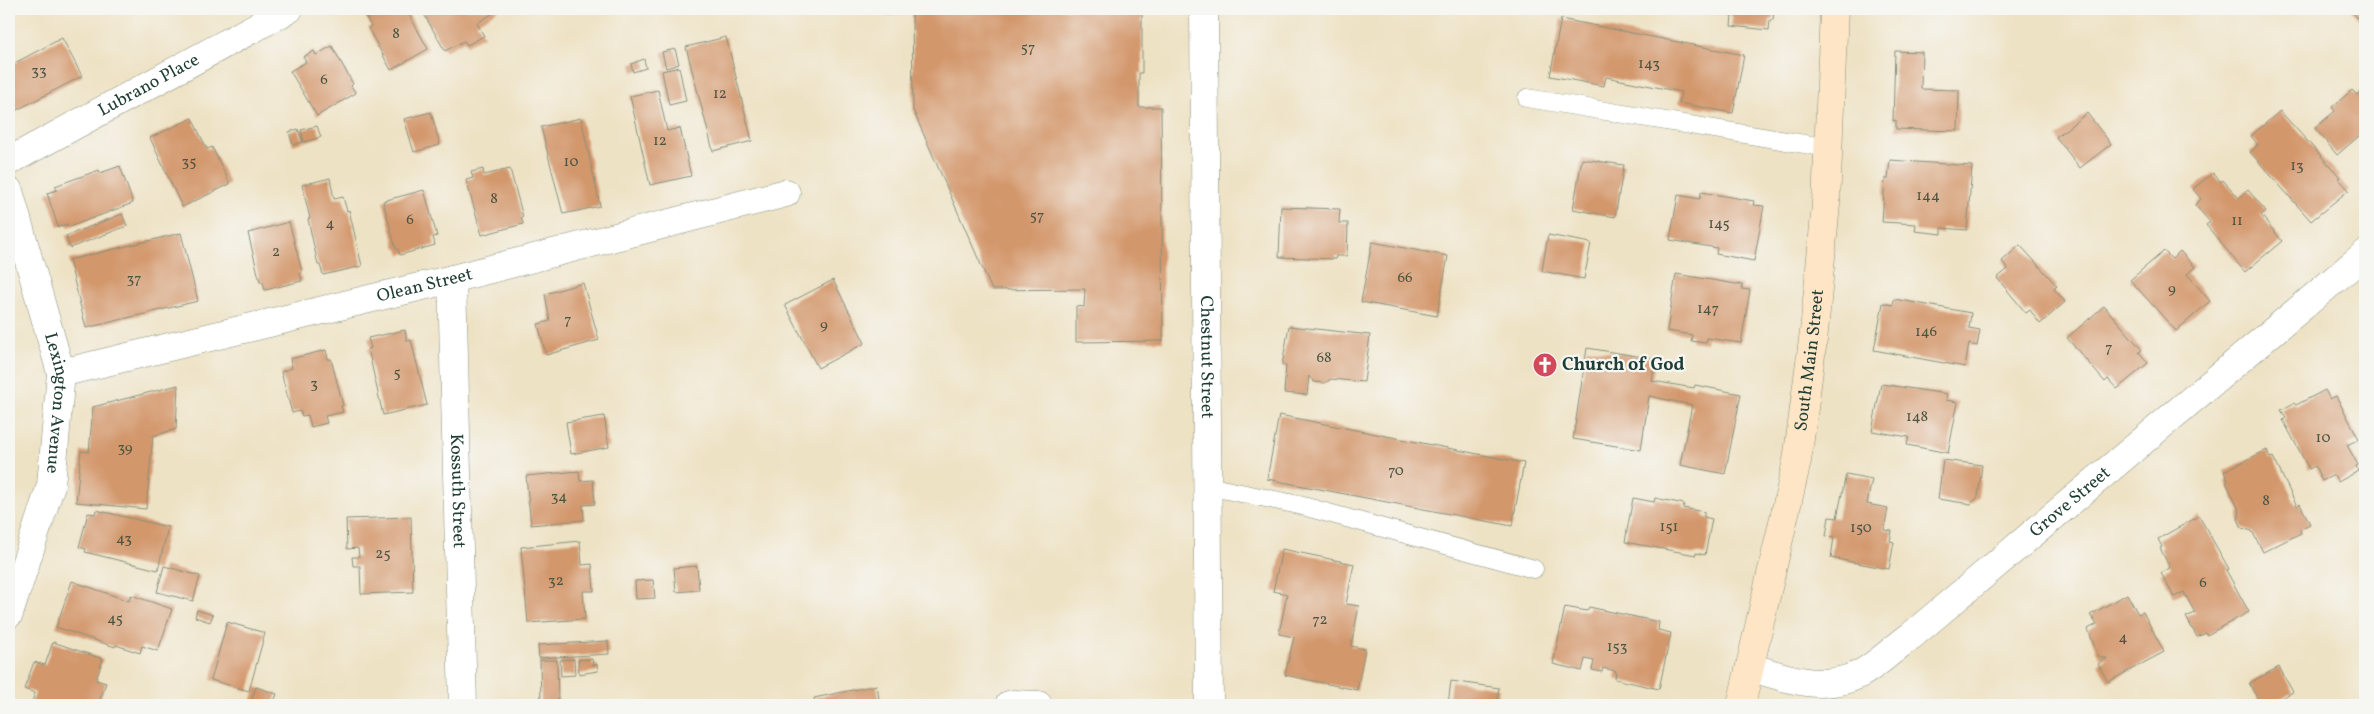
<svg xmlns="http://www.w3.org/2000/svg" width="2374" height="714" viewBox="0 0 2374 714" font-family="Vollkorn,serif">
<rect width="100%" height="100%" fill="#f6f6f2"/>
<filter id="ink" filterUnits="userSpaceOnUse"><feTurbulence type="fractalNoise" baseFrequency=".02" numOctaves="2"/><feDisplacementMap in="SourceGraphic" scale="10" xChannelSelector="R" yChannelSelector="G"/><feConvolveMatrix kernelMatrix="1 2 1 2 8 2 1 2 1" color-interpolation-filters="sRGB"/></filter>
<filter id="wash" filterUnits="userSpaceOnUse"><feTurbulence type="fractalNoise" baseFrequency=".0096" numOctaves="4" result="noise"/><feDisplacementMap in="SourceGraphic" scale="20" xChannelSelector="R" yChannelSelector="G"/><feGaussianBlur stdDeviation="1.12" result="paint"/><feColorMatrix in="noise" values="0 0 0 0 0 0 0 0 0 0 0 0 0 0 0 0 0 1.4 0 .05"/><feComposite in="paint" operator="in"/></filter>
<g filter="url(#wash)">
<rect width="100%" height="100%" fill="#eee2c4"/>
<g id="blocks">
<g fill="#d3976c">
<polygon points="378,9 406,9 428,49 391,70 368,28 371,26 365,16"/>
<polygon points="421,9 500,9 477,23 484,36 467,45 464,41 445,51"/>
<polygon points="887,9 911,9 911,13 887,15"/>
<polygon points="912,9 1142,9 1142,73 1139,73 1139,107 1161,107 1163,341 1076,342 1076,306 1084,307 1085,289 992,290 913,110"/>
<polygon points="1687,9 1774,9 1773,20 1770,20 1769,30 1731,26 1732,15"/>
<polygon points="2350,9 2365,9 2365,15 2359,20"/>
<polygon points="1561,19 1744,55 1733,113 1679,103 1681,92 1606,77 1604,86 1550,76"/>
<polygon points="726,37 752,141 713,151 686,47"/>
<polygon points="62,38 82,76 13,112 9,104 9,66"/>
<polygon points="332,46 353,84 351,86 356,93 317,116 290,71 306,62 303,57 314,51 316,55"/>
<polygon points="675,49 679,64 666,68 662,52"/>
<polygon points="1895,51 1922,52 1921,89 1959,90 1958,131 1896,129 1896,120 1893,121"/>
<polygon points="644,59 646,68 633,72 631,64"/>
<polygon points="679,67 686,101 669,105 662,71"/>
<polygon points="2365,88 2365,142 2359,136 2337,155 2315,128 2335,111 2332,107 2352,90 2357,95"/>
<polygon points="658,90 667,131 680,128 691,176 650,185 630,96"/>
<polygon points="2280,111 2340,177 2338,178 2349,190 2311,221 2250,152 2258,145 2251,136"/>
<polygon points="431,112 440,145 414,152 404,119"/>
<polygon points="2087,113 2111,144 2080,168 2056,137"/>
<polygon points="192,118 207,149 212,147 230,184 182,207 150,138"/>
<polygon points="581,118 600,206 563,214 541,127"/>
<polygon points="317,126 321,137 304,142 301,130"/>
<polygon points="298,129 303,142 293,145 289,132"/>
<polygon points="1582,159 1624,165 1615,217 1573,209"/>
<polygon points="1890,160 1972,166 1967,230 1942,228 1942,234 1915,231 1916,224 1882,222 1885,179 1888,179"/>
<polygon points="120,166 133,203 69,227 67,224 58,227 47,193 57,190 55,186 99,170 100,173"/>
<polygon points="483,169 484,175 510,169 523,217 521,217 523,224 482,235 466,180 473,178 471,172"/>
<polygon points="2213,173 2221,182 2223,180 2239,198 2248,190 2266,211 2261,215 2282,241 2245,272 2206,225 2210,222 2195,205 2201,199 2193,189"/>
<polygon points="330,178 334,199 343,197 347,211 349,210 362,266 323,275 320,265 318,265 308,219 310,218 302,185"/>
<polygon points="424,190 437,236 433,237 435,245 400,255 398,249 396,249 383,201"/>
<polygon points="1701,192 1754,201 1753,205 1764,206 1754,261 1716,254 1717,248 1670,240 1678,195 1700,199"/>
<polygon points="1281,207 1340,209 1339,223 1348,223 1347,256 1336,256 1335,259 1279,257"/>
<polygon points="122,214 127,226 70,248 66,236"/>
<polygon points="289,222 302,272 300,273 302,281 265,290 263,282 260,282 248,233"/>
<polygon points="181,233 198,301 86,328 69,260"/>
<polygon points="1548,235 1591,243 1584,279 1542,271"/>
<polygon points="1372,242 1448,256 1437,316 1361,302"/>
<polygon points="2020,245 2057,286 2054,289 2065,302 2040,324 2030,310 2026,313 1997,278 2008,269 2002,261"/>
<polygon points="2164,251 2172,259 2180,251 2195,267 2187,274 2210,301 2176,331 2130,280"/>
<polygon points="1676,274 1742,285 1742,289 1750,290 1741,343 1707,338 1706,343 1691,341 1692,335 1667,331"/>
<polygon points="833,280 865,343 818,368 785,305"/>
<polygon points="583,283 599,340 546,355 538,324 550,321 545,294"/>
<polygon points="1894,299 1971,313 1969,328 1980,330 1977,346 1969,344 1965,367 1874,350 1883,303 1893,305"/>
<polygon points="2104,306 2142,350 2139,352 2148,363 2117,389 2108,379 2105,382 2067,338"/>
<polygon points="1289,326 1370,335 1364,382 1331,379 1325,383 1314,382 1309,376 1307,395 1284,393 1286,366 1282,365"/>
<polygon points="405,330 407,341 411,340 427,405 383,415 368,349 371,348 368,338"/>
<polygon points="1587,348 1655,359 1652,381 1694,388 1695,385 1741,394 1725,474 1680,465 1692,405 1649,396 1641,450 1573,439"/>
<polygon points="326,350 328,359 331,359 343,405 341,406 343,412 325,416 327,423 311,427 308,415 302,416 300,411 292,413 281,372 292,368 290,359"/>
<polygon points="2365,352 2365,367 2359,355"/>
<polygon points="1881,384 1947,394 1946,400 1958,402 1948,453 1907,445 1909,437 1872,431"/>
<polygon points="178,385 176,429 153,436 146,509 76,502 81,451 89,452 93,407"/>
<polygon points="2325,390 2330,399 2336,396 2359,439 2347,445 2358,465 2356,466 2358,471 2338,482 2334,475 2322,481 2315,466 2309,469 2283,420 2286,418 2281,410 2294,403 2296,405"/>
<polygon points="1279,415 1524,463 1512,526 1267,479"/>
<polygon points="604,416 609,447 571,454 566,422"/>
<polygon points="2267,450 2270,458 2273,457 2297,506 2300,504 2310,524 2300,529 2301,533 2263,552 2252,531 2242,528 2238,519 2240,512 2226,482 2228,480 2224,471"/>
<polygon points="1943,460 1982,465 1978,497 1971,504 1938,499"/>
<polygon points="579,471 580,481 593,480 595,504 583,505 584,520 531,525 526,476"/>
<polygon points="1846,474 1872,479 1867,504 1888,508 1884,530 1892,531 1890,541 1894,542 1889,569 1831,558 1834,537 1826,536 1829,517 1837,518"/>
<polygon points="1633,498 1654,502 1655,498 1684,504 1683,508 1704,512 1704,517 1712,519 1705,555 1696,553 1696,555 1625,542"/>
<polygon points="96,510 168,527 158,570 85,552 86,549 79,547 88,513 95,514"/>
<polygon points="2199,516 2229,569 2226,570 2249,612 2207,635 2206,633 2197,637 2186,617 2195,613 2184,592 2174,597 2161,573 2170,568 2160,548 2162,547 2158,539"/>
<polygon points="411,517 413,592 361,594 360,566 353,566 352,557 359,557 358,548 347,549 346,519"/>
<polygon points="580,541 582,565 592,564 594,591 583,591 585,619 528,623 521,547"/>
<polygon points="1282,549 1354,564 1346,604 1359,606 1351,646 1365,649 1357,690 1285,675 1294,637 1279,634 1287,594 1273,591"/>
<polygon points="164,566 200,576 193,601 157,592"/>
<polygon points="697,566 699,590 676,592 674,568"/>
<polygon points="653,580 655,598 636,599 635,581"/>
<polygon points="72,581 129,601 131,595 172,609 158,651 142,646 140,653 116,645 115,647 56,627"/>
<polygon points="2127,594 2138,614 2143,612 2164,652 2108,682 2098,664 2107,658 2100,658 2096,651 2088,629 2097,624 2090,615"/>
<polygon points="1565,607 1587,611 1589,607 1659,622 1658,630 1671,633 1659,689 1615,679 1616,671 1603,668 1602,672 1592,670 1594,661 1585,659 1582,671 1553,664"/>
<polygon points="197,610 213,615 210,622 195,617"/>
<polygon points="227,622 265,633 249,691 211,680"/>
<polygon points="608,641 609,654 539,658 538,645"/>
<polygon points="53,642 103,659 96,680 106,683 98,705 31,705 35,693 24,689 34,662 45,665"/>
<polygon points="574,659 575,675 561,676 560,660"/>
<polygon points="592,659 593,665 597,664 598,671 579,674 578,660"/>
<polygon points="540,660 557,660 558,705 541,705"/>
<polygon points="2279,667 2293,692 2268,705 2261,705 2249,683"/>
<polygon points="1451,681 1499,688 1496,705 1448,705"/>
<polygon points="877,685 880,705 815,705 814,698"/>
<polygon points="256,687 277,694 273,705 250,705"/>
</g>
</g>
</g>
<g filter="url(#ink)">
<use href="#blocks" fill-opacity="0" stroke="#86907c" stroke-width="1"/>
<g fill="none" stroke-linecap="round" stroke-linejoin="round">
<defs>
<g id="service">
<polyline points="1527,98 1829,148"/>
<polyline points="1207,486 1299,505 1534,569"/>
</g>
<g id="minor">
<path id="s1" d="M 1204,9 L 1209,705"/>
<path id="s2" d="M 9,161 L 289,9"/>
<path id="s3" d="M 9,191 L 61,373 L 51,485 L 9,614"/>
<path id="s4" d="M 452,279 L 463,705"/>
<path id="s5" d="M 61,373 L 452,279 L 786,193"/>
<path id="s6" d="M 1750,667 C 1785,678 1821,692 1858,675 C 1875,667 1895,647 1911,636 L 2365,254"/>
<polyline points="1009,705 1014,704 1038,705"/>
</g>
<g id="secondary">
<path id="s7" d="M 1741,705 L 1797,461 L 1814,332 L 1826,204 L 1834,9"/>
</g>
</defs>
<use href="#service" stroke="#86907c" stroke-width="19"/>
<use href="#minor" stroke="#86907c" stroke-width="29"/>
<use href="#secondary" stroke="#86907c" stroke-width="29"/>
<use href="#service" stroke="#fff" stroke-width="18"/>
<use href="#minor" stroke="#fff" stroke-width="28"/>
<use href="#secondary" stroke="#fde5c5" stroke-width="28"/>
</g>
</g>
<defs>
<symbol id="church-disc" viewBox="-11 -11 22 22"><circle r="9.5" fill="#d1495b" stroke="#f6f6f2"/><path d="M-1.2-6h2.4v3.5h3.3v2.4h-3.3V6h-2.4V-.1h-3.3v-2.4h3.3Z" fill="#fff"/></symbol>
</defs>
<g fill-rule="evenodd">
<use href="#church-disc" x="1531" y="351" width="28" height="28"/>
</g>
<g text-anchor="middle" dominant-baseline="central" stroke-width="4.5" stroke-linejoin="round" paint-order="stroke">
<g font-size="15" fill="#4c5442">
<text x="396" y="34">8</text>
<text x="1028" y="48">57</text>
<text x="1649" y="64">143</text>
<text x="39" y="71">33</text>
<text x="324" y="80">6</text>
<text x="720" y="94">12</text>
<text x="660" y="141">12</text>
<text x="189" y="162">35</text>
<text x="571" y="162">10</text>
<text x="2297" y="166">13</text>
<text x="1928" y="196">144</text>
<text x="494" y="199">8</text>
<text x="1037" y="216">57</text>
<text x="410" y="220">6</text>
<text x="2237" y="221">11</text>
<text x="330" y="224">4</text>
<text x="1719" y="224">145</text>
<text x="276" y="252">2</text>
<text x="1405" y="278">66</text>
<text x="134" y="279">37</text>
<text x="2172" y="289">9</text>
<text x="1708" y="309">147</text>
<text x="568" y="320">7</text>
<text x="824" y="325">9</text>
<text x="1926" y="332">146</text>
<text x="2109" y="348">7</text>
<text x="1324" y="358">68</text>
<text x="397" y="373">5</text>
<text x="314" y="384">3</text>
<text x="1917" y="417">148</text>
<text x="2323" y="438">10</text>
<text x="125" y="448">39</text>
<text x="1396" y="471">70</text>
<text x="559" y="497">34</text>
<text x="2266" y="501">8</text>
<text x="1669" y="527">151</text>
<text x="1861" y="528">150</text>
<text x="124" y="539">43</text>
<text x="383" y="554">25</text>
<text x="556" y="581">32</text>
<text x="2203" y="583">6</text>
<text x="115" y="619">45</text>
<text x="1320" y="620">72</text>
<text x="2123" y="638">4</text>
<text x="1617" y="647">153</text>
</g>
<g font-size="18" fill="#1f3d34" stroke="#f6f6f2">
<text stroke="none"><textPath href="#s2" startOffset="159">Lubrano Place</textPath></text>
<text stroke="none"><textPath href="#s5" startOffset="374">Olean Street</textPath></text>
<text stroke="none"><textPath href="#s1" startOffset="348">Chestnut Street</textPath></text>
<text stroke="none"><textPath href="#s7" startOffset="352">South Main Street</textPath></text>
<text stroke="none"><textPath href="#s3" startOffset="219">Lexington Avenue</textPath></text>
<text stroke="none"><textPath href="#s4" startOffset="212">Kossuth Street</textPath></text>
<text stroke="none"><textPath href="#s6" startOffset="385">Grove Street</textPath></text>
</g>
<g font-size="18" font-weight="bold" fill="#1f3d34" stroke="#f6f6f2" text-anchor="start">
<text x="1562" y="365">Church of God</text>
</g>
</g>
<rect width="2374" height="714" fill="none" stroke="#f6f6f2" stroke-width="30"/>
</svg>
